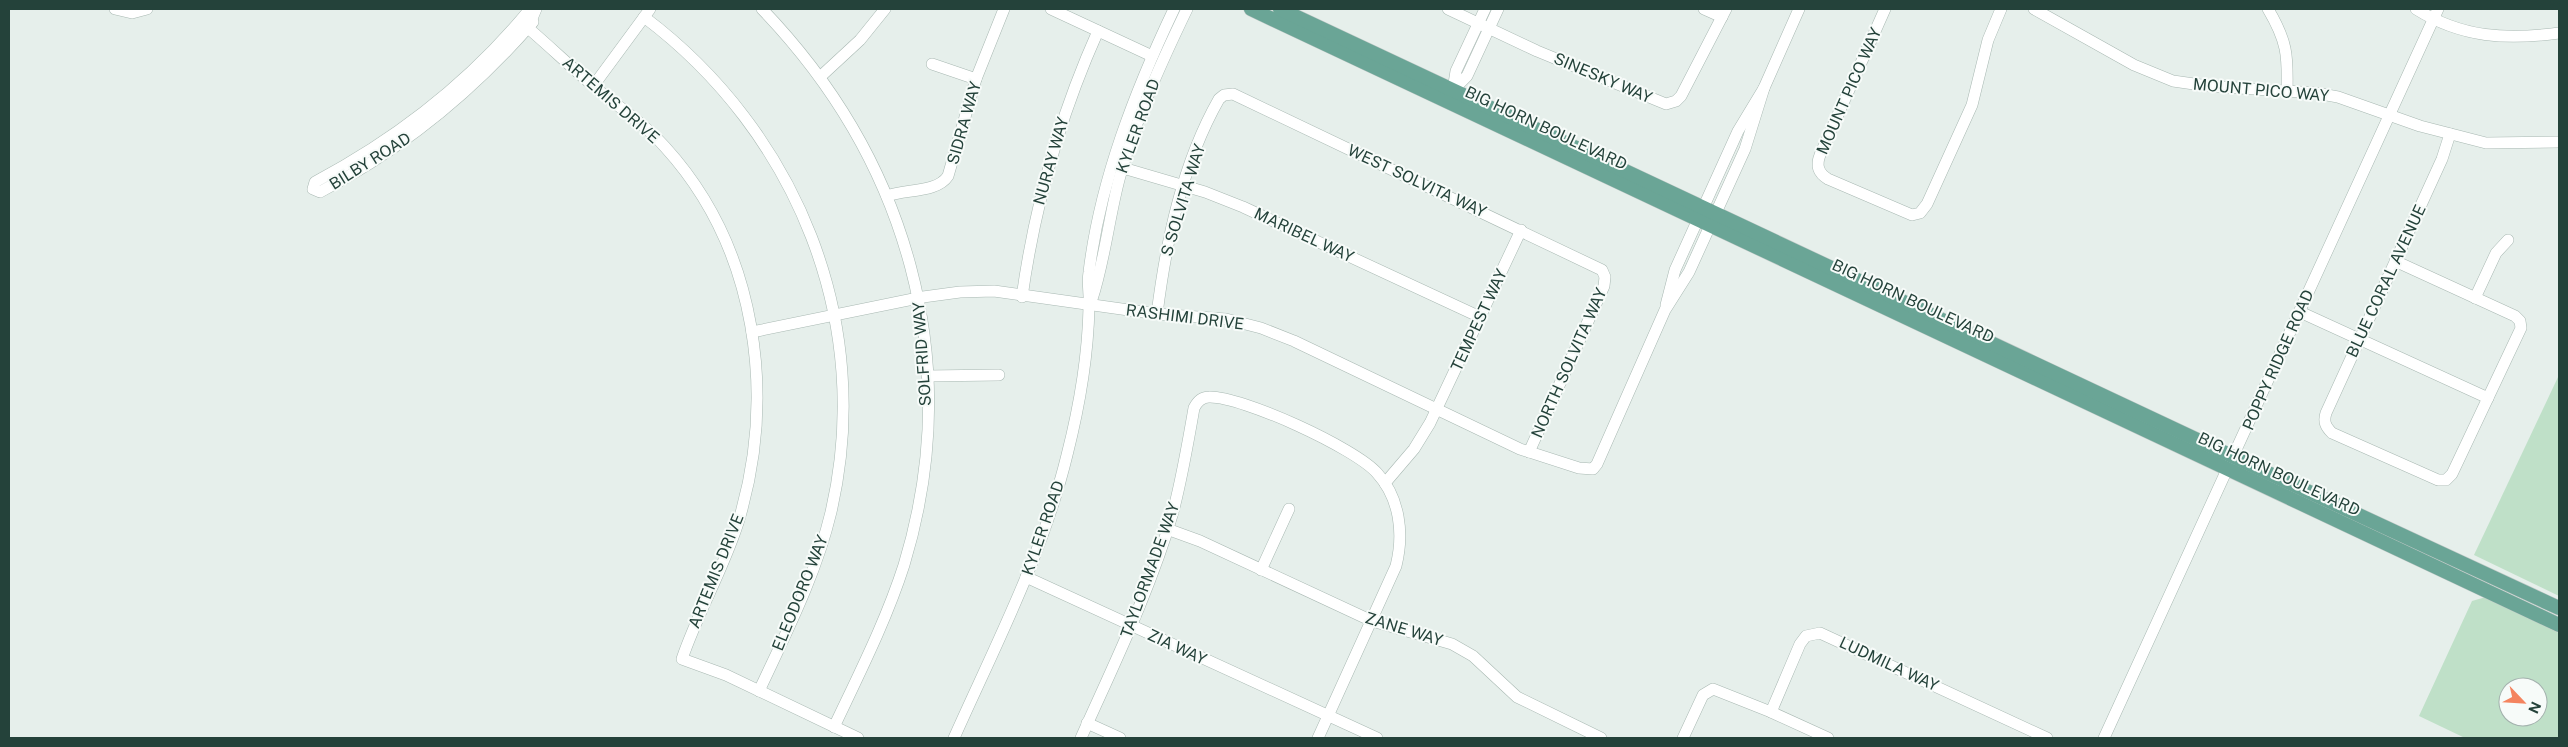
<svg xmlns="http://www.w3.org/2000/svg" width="2568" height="747" viewBox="0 0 2568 747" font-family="'Public Sans',sans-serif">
<rect width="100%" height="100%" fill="#e6efeb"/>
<g fill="#bfe0c8" fill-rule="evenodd">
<polygon points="2559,375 2559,596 2474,555"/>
<path d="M 2486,597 L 2559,633 L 2559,738 L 2465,738 L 2419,716 L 2472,601 ZM 2508,687 L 2538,687 L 2538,717 L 2508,717 Z"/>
</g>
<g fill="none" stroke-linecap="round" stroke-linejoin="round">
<defs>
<g id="minor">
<polyline points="115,9 132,13 147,9"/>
<path d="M 530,9 C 471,81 398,138 315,182 L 313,189 L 320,192 C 401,150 473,91 533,22"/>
<path d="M 536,9 L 528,28 C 555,51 580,76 608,98 C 628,113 648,128 665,147 C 757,248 777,395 738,523 C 723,570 698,612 682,659 L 726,675 L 858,738"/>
<path d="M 762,9 C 907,160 966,361 904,565 C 886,621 859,674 834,727"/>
<polyline points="1051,9 1152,56"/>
<polyline points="1448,9 1537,51 1666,104 1676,101 1681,96 1726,9"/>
<polyline points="1704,9 1722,17"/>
<path d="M 1885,9 L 1820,155 C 1816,165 1818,173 1828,179 L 1912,215 L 1920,213 L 1927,204 L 1972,105 L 1988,40 L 2001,9"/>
<polyline points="2034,9 2134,65 2173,81 2208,86 2316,93 2338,97 2420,126 2486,143 2559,142"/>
<path d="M 2268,9 C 2287,41 2288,55 2287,91"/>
<path d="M 2416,9 C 2462,38 2507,40 2559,33"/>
<path d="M 644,17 C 797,132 875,323 831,512 C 816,575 786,633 759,691"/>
<polyline points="932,64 976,79"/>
<polyline points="820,77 860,40 885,9"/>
<polyline points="594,85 650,9"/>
<polyline points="1453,90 1467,76 1498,9"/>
<polyline points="1453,90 1456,71 1485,9"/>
<polyline points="1123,168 1205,192 1243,207 1480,317"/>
<path d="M 887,196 C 905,189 937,193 948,176 L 976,79 L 1004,9"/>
<path d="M 2395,261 L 2515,316 L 2520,321 L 2521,328 L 2452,474 L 2446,480 L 2438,480 L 2332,433 C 2326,427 2323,422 2326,413 L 2442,159 L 2450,134"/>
<path d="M 1022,297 C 1035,204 1060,116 1098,31"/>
<polyline points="2475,298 2496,253 2508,240"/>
<path d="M 1092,299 C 1105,260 1109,216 1120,176 C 1136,118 1161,63 1187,9"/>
<polyline points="1666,305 1675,270 1738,131 1764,88 1799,9"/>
<polyline points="2300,312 2488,398"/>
<path d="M 1157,314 C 1166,242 1182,164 1219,99 L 1224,95 L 1233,94 L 1602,270 L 1605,277 L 1604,286 L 1529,452"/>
<polyline points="752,332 923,297 960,292 994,291 1157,314 1226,319 1261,328 1294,341 1520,449 1579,468 1593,469 1597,464 1665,310 1689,272 1745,149 1764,88"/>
<polyline points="927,376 999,375"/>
<polyline points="1385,483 1414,449 1430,423 1521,230"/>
<polyline points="1167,529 1200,541 1372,621 1452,644 1473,656 1517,697 1601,738"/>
<polyline points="1261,570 1289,509"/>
<polyline points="1026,577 1377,738"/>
<polyline points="1771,712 1800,644 1806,636 1820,633 2047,738"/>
<polyline points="1087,723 1120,738"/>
<path d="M 954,738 C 995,646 1043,554 1067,455 C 1079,408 1088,356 1089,307 C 1090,295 1087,284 1089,272 C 1100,181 1135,91 1174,9"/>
<path d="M 1081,738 C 1114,664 1150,591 1173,512 C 1182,478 1188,443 1194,408 C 1197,402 1202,397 1209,397 C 1242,396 1355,448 1377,473 C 1400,498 1404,534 1396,566 L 1318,738"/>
<polyline points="1683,738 1703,695 1713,689 1771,712 1828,738"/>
<polyline points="2104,738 2438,9"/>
</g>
<g id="major">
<polyline points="1251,9 2559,625"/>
<polyline points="1280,9 2253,466 2559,608"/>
</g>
</defs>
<use href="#minor" stroke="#a8b8b2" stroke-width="12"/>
<use href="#major" stroke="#c2cac8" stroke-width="15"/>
<use href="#minor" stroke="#fff" stroke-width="11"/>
<use href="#major" stroke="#6aa596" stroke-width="14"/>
</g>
<g text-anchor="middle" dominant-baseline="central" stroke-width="4" stroke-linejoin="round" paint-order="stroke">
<g font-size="16" fill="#24423a" stroke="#f7fbf9">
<text transform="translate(1603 78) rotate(23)">SINESKY WAY</text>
<text transform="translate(2261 90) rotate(5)">MOUNT PICO WAY</text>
<text transform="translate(1849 91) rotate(-66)">MOUNT PICO WAY</text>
<text transform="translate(611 100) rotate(41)">ARTEMIS DRIVE</text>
<text transform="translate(964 123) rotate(-74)">SIDRA WAY</text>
<text transform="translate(1138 126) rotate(-70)">KYLER ROAD</text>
<text transform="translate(1546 128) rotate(25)">BIG HORN BOULEVARD</text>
<text transform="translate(370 161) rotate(-32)">BILBY ROAD</text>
<text transform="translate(1051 161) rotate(-74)">NURAY WAY</text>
<text transform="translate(1417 181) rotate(25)">WEST SOLVITA WAY</text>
<text transform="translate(1183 200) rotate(-73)">S SOLVITA WAY</text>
<text transform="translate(1304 235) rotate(25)">MARIBEL WAY</text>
<text transform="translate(2386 281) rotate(-65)">BLUE CORAL AVENUE</text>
<text transform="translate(1913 301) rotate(25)">BIG HORN BOULEVARD</text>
<text transform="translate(1185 317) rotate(7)">RASHIMI DRIVE</text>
<text transform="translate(1479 320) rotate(-65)">TEMPEST WAY</text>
<text transform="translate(922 354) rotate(-94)">SOLFRID WAY</text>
<text transform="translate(2278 360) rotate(-66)">POPPY RIDGE ROAD</text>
<text transform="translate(1569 363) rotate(-66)">NORTH SOLVITA WAY</text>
<text transform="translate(2279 474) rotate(25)">BIG HORN BOULEVARD</text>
<text transform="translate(1043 528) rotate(-71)">KYLER ROAD</text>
<text transform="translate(1150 570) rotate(-70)">TAYLORMADE WAY</text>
<text transform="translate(716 571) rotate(-68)">ARTEMIS DRIVE</text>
<text transform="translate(800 593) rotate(-68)">ELEODORO WAY</text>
<text transform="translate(1404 629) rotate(17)">ZANE WAY</text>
<text transform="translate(1177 647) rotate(25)">ZIA WAY</text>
<text transform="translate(1889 664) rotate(25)">LUDMILA WAY</text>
</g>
</g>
<rect width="2568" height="747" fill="none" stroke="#24423a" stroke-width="20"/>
<g transform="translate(2523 702) rotate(115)"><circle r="24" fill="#f7fbf9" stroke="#a3b1ad"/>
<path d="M0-4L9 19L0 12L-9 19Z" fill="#f4845f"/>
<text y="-8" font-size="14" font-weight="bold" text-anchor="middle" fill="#24423a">N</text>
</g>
</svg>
